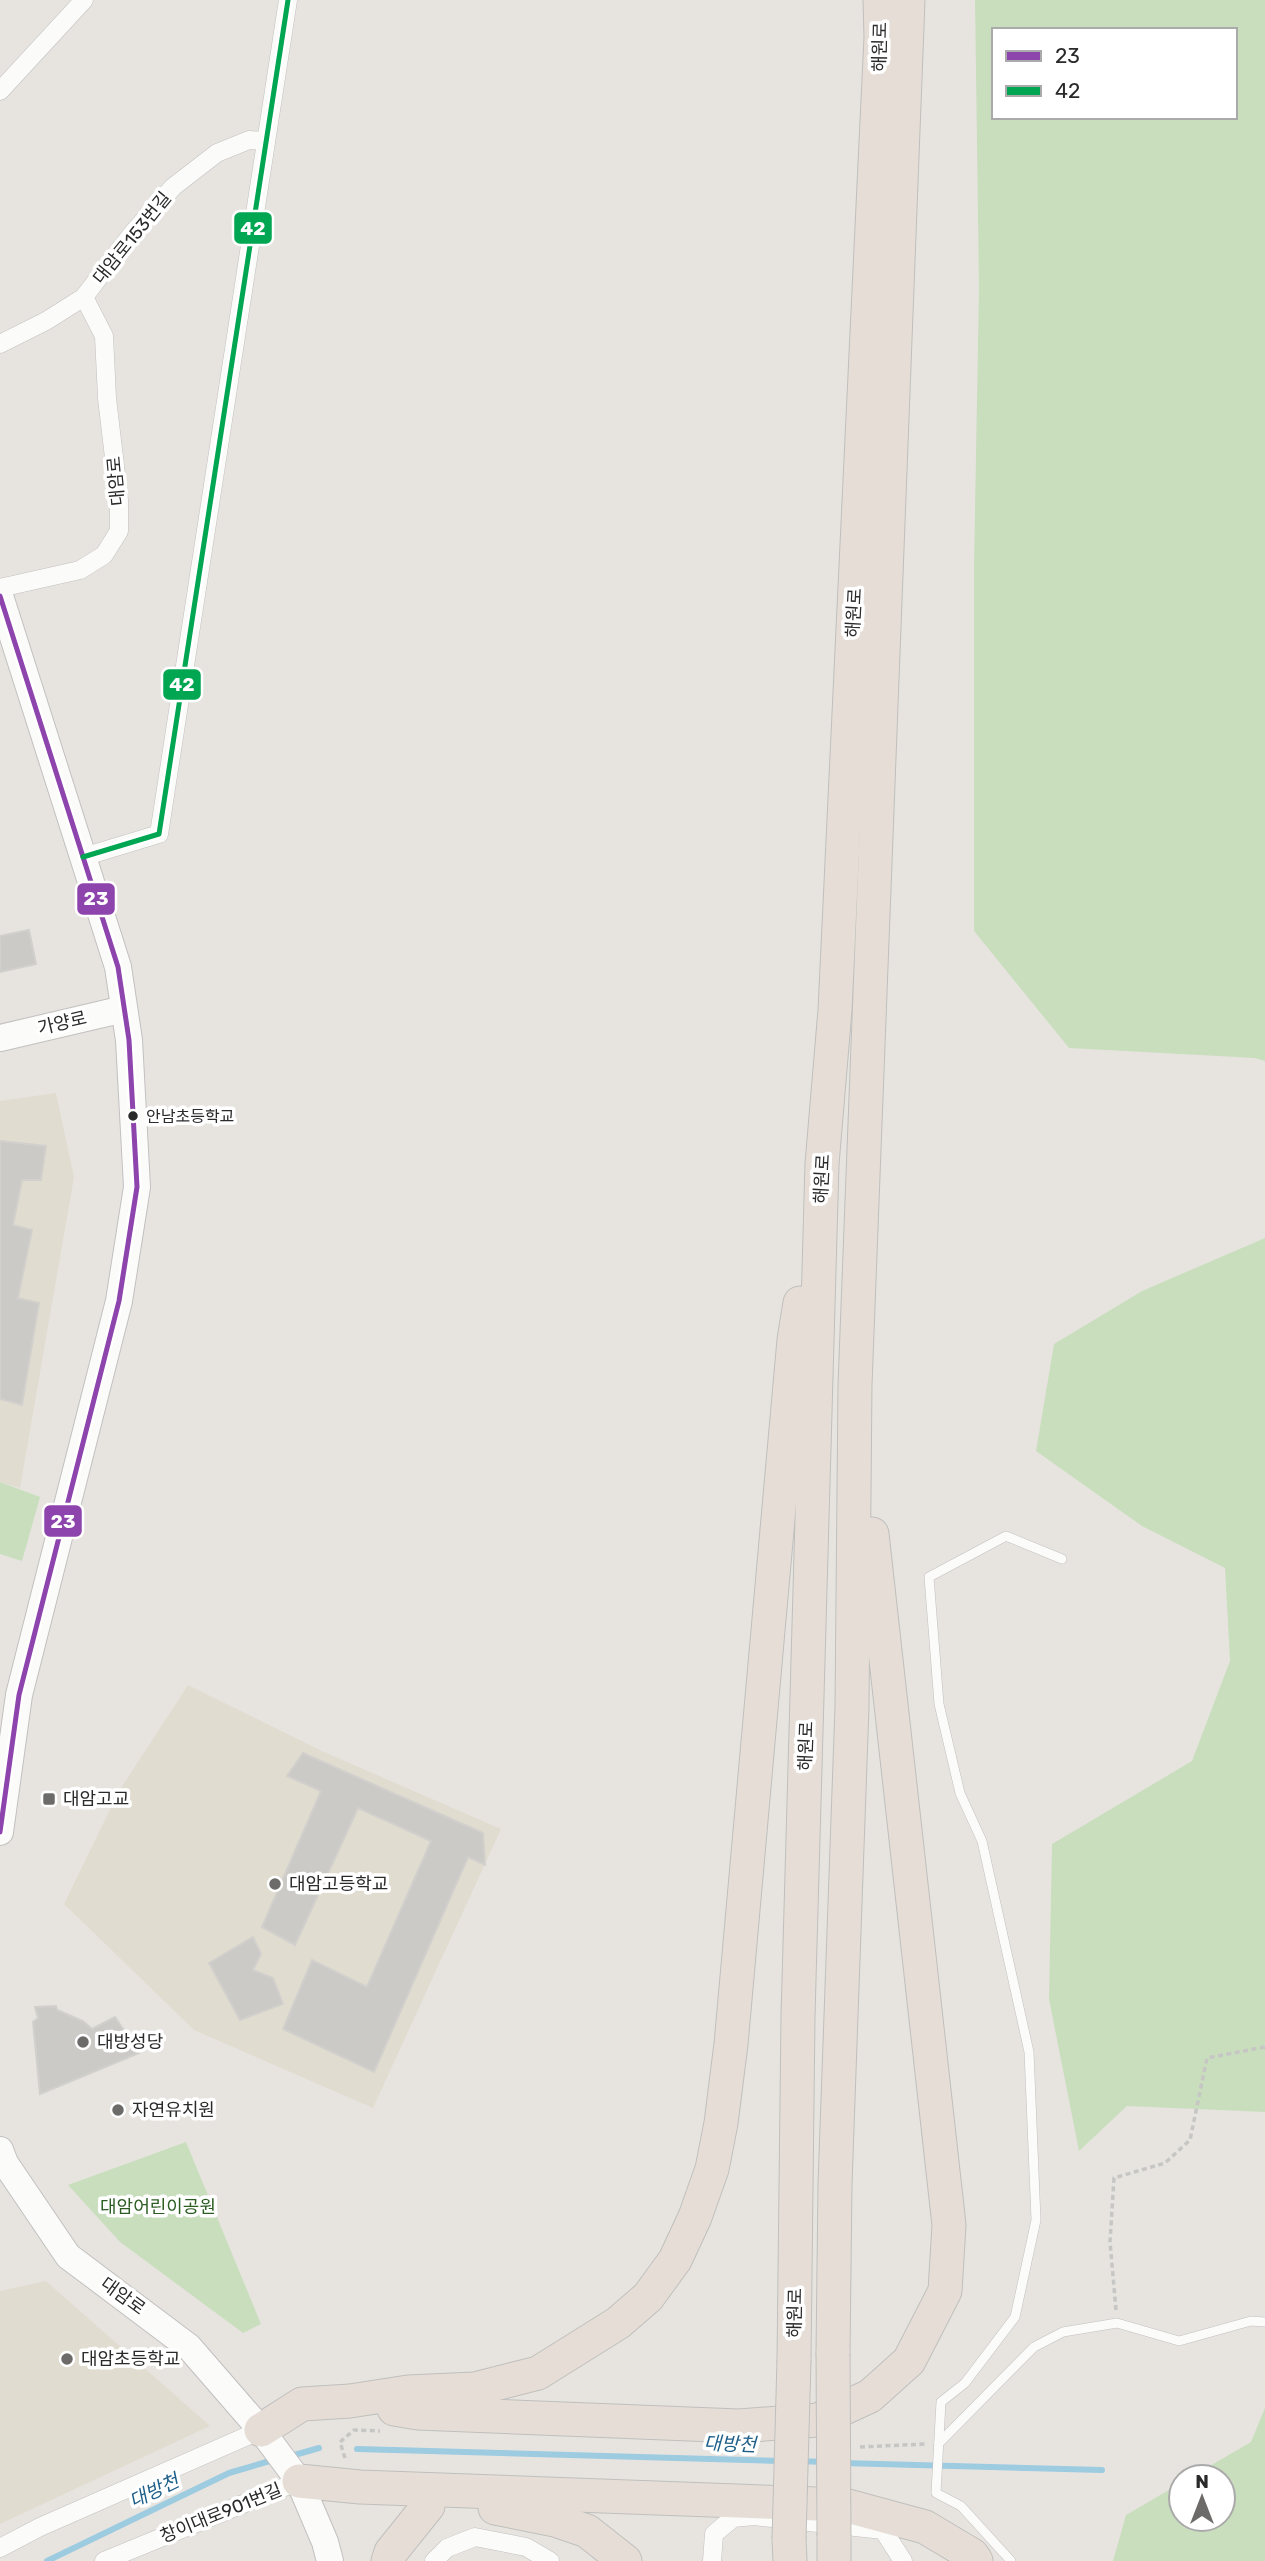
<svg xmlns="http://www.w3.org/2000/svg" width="1265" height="2561" viewBox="0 0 1265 2561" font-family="Rubik,'Noto Sans KR',sans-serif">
<rect width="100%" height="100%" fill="#e7e4e0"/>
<g fill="#e1dcd0">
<polygon points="56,1093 74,1177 20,1488 0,1482 0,1101"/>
<polygon points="188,1685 324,1752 501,1829 373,2108 194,2030 64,1904 119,1791"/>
<polygon points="46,2281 210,2426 0,2524 0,2291"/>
</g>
<g fill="#c9debd" fill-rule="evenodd">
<path d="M 975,0 L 1265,0 L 1265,1061 L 1255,1058 L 1069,1048 L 974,931 L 974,566 L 979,288 ZM 994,30 L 1235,30 L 1235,117 L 994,117 Z"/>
<polygon points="1265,1238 1265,2112 1127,2106 1079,2151 1049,1999 1052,1844 1192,1761 1230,1661 1225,1568 1142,1526 1036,1451 1054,1344 1142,1291"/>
<polygon points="0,1482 40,1497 22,1561 0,1554"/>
<polygon points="186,2142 261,2324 243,2333 120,2242 68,2185"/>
<polygon points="1265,2408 1265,2561 1113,2561 1126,2515 1181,2483 1181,2519 1223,2519 1223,2477 1191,2477 1251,2442"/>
</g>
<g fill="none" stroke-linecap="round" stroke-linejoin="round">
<g stroke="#9dcbe0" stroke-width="6">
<polyline points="357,2449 782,2461"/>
<polyline points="291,2456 319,2448"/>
<polyline points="800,2461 824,2462"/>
<polyline points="842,2463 1102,2470"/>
<polyline points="47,2561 229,2473 273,2460"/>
</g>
</g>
<g fill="#cccac7" stroke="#d2d0cc" stroke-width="2">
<polygon points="29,930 36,964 0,972 0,936"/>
<polygon points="0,1141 46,1146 41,1180 22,1180 13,1225 32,1230 18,1298 39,1303 22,1405 0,1399"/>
<polygon points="303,1753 483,1833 485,1865 468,1857 374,2072 283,2029 312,1960 367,1987 431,1841 358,1808 295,1945 262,1927 321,1791 287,1776"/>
<polygon points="253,1937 261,1954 253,1970 273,1978 283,2004 240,2020 209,1963"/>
<polygon points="56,2006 57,2010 83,2021 92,2029 115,2017 139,2053 40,2094 33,2022 38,2018 35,2007"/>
</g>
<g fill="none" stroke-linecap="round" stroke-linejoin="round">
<defs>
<g id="lane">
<polyline points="939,2443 1034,2347 1063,2332 1117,2323 1179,2341 1251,2321 1265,2322"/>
<polyline points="1011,2561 961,2506 936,2493 941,2402 965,2383 1015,2317 1036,2220 1029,2052 982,1841 960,1793 939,1704 929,1577 1006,1536 1062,1559"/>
</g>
<g id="street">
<polyline points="0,91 84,0"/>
<polyline points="0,344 46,321 84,297 131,235 173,187 217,153 249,140 266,141"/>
<polyline points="0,588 80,570 104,555 119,531 119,500 107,398 104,336 84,297"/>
<polyline points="83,857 159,834 288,0"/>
<polyline points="0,2548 40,2527 261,2430"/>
<polyline points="104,2561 299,2481"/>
<polyline points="434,2561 447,2548 475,2537 526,2547 550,2561"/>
<polyline points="712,2561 714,2534 733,2518 754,2516 883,2530 903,2561"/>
</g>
<g id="secondary">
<polyline points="0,596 118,967 129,1040 137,1187 119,1301 19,1695 0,1832"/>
<polyline points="0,1038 124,1009"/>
<polyline points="0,2150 5,2163 68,2256 189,2347 261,2430 299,2481 325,2542 330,2561"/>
</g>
<g id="highway">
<polyline points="833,2353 835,2184 852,1707 855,1385 908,0"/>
<polyline points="794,2360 798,2016 822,1164 835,1010 881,37 880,0"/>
<polyline points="394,2409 418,2413 739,2426 818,2420 870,2396 909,2361 945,2291 949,2225 872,1534"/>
<polyline points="261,2430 302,2404 350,2401 408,2392 475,2389 538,2373 618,2323 648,2297 675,2260 695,2217 712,2169 721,2123 731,2044 794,1340 800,1303"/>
<polyline points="299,2481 360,2487 844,2505 925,2527 972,2555 976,2561"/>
<polyline points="495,2508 555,2520 587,2531 625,2561"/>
<polyline points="834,2536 834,2561"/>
<polyline points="789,2539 790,2561"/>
<polyline points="388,2561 391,2552 428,2506"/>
</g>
</defs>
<use href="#lane" stroke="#c2c0c0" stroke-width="10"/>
<use href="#street" stroke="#c2c0c0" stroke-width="19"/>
<use href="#secondary" stroke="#c2c0c0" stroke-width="28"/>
<use href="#highway" stroke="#bfbfbd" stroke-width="35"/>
<g stroke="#c6c6c5" stroke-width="3.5" stroke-dasharray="5 3.5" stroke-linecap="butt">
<polyline points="1116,2310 1110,2242 1114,2178 1165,2163 1190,2140 1207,2058 1265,2047"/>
<polyline points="860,2447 926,2444"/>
<polyline points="345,2458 340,2442 354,2430 380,2431"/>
</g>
<use href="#lane" stroke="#fbfbfa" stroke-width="9"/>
<use href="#street" stroke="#fbfbfa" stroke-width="18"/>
<use href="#secondary" stroke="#fbfbfa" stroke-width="26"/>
<use href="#highway" stroke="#e6ded6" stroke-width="33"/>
<defs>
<g id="highway-bridge">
<polyline points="833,2353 834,2536"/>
<polyline points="789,2539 794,2360"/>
</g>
</defs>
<use href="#highway-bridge" stroke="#bfbfbd" stroke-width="35" stroke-linecap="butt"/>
<use href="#highway-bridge" stroke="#e6ded6" stroke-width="33"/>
<defs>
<polyline id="bus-1" points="0,596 118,967 129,1040 137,1187 119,1301 19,1695 0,1832"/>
<polyline id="bus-2" points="83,857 159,834 288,0"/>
</defs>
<use href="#bus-1" stroke="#fff" stroke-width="10"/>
<use href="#bus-2" stroke="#fff" stroke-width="10"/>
<use href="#bus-1" stroke="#8e44ad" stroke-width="5"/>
<use href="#bus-2" stroke="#00a651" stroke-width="5"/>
</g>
<circle fill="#2a2a2a" stroke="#fff" stroke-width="2.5" cx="133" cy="1116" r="6"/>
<g fill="#6c6b6a" stroke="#fff" stroke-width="2.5">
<rect x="42" y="1792" width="14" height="14" rx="3.5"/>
<circle cx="275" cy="1884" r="7"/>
<circle cx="83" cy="2042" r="7"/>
<circle cx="118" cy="2110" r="7"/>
<circle cx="67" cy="2359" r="7"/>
</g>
<g text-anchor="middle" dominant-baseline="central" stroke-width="7" stroke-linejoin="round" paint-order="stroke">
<g font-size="16" fill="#2a2a2a" stroke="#fff" text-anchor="start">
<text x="146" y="1116">안남초등학교</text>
</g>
<g font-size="18" fill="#2a2a2a" stroke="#fff">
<text transform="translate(880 47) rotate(-89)">해원로</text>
<text transform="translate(132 238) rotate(-51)">대암로153번길</text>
<text transform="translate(116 481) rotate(-95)">대암로</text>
<text transform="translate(854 613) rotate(-87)">해원로</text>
<text transform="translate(62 1023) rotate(-13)">가양로</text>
<text transform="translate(822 1179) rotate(-87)">해원로</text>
<text transform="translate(806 1746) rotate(-88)">해원로</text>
<text transform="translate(123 2296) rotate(36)">대암로</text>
<text transform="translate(795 2313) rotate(-89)">해원로</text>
<text transform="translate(221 2513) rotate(-22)">창이대로901번길</text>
</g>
<g font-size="18" fill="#2a2a2a" stroke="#fff" text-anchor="start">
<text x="63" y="1799">대암고교</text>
<text x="289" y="1884">대암고등학교</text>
<text x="97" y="2042">대방성당</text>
<text x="132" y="2110">자연유치원</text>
<text x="81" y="2359">대암초등학교</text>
</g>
<g font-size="18" fill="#2c5e23" stroke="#fff">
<text x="158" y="2207">대암어린이공원</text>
</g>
<g font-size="19" font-style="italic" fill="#1e5f8a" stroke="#fff">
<text transform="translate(730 2444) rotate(2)">대방천</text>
<text transform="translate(154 2491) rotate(-26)">대방천</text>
</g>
</g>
<g stroke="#fff" stroke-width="2.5">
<rect x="233" y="211" width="40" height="34" rx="7" fill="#00a651"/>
<rect x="162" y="668" width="40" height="33" rx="7" fill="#00a651"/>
<rect x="76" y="882" width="40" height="34" rx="7" fill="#8e44ad"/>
<rect x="43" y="1504" width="40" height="34" rx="7" fill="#8e44ad"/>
</g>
<g font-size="19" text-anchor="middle" font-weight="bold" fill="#fff">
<text x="253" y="235">42</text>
<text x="182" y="691">42</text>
<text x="96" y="905">23</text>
<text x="63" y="1528">23</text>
</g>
<rect x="992" y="28" width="245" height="91" fill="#ffffff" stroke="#aaaaaa" stroke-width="2"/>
<rect x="1006" y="51" width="35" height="10" fill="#8e44ad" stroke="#aaaaaa" stroke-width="2"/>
<text x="1055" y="63" font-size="21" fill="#2a2a2a">23</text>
<rect x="1006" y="86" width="35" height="10" fill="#00a651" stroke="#aaaaaa" stroke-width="2"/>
<text x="1055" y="98" font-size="21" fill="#2a2a2a">42</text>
<g transform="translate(1202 2498)"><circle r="33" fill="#ffffff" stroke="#aaaaaa" stroke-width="2"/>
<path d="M0-5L12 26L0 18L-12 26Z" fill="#6c6b6a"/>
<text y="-10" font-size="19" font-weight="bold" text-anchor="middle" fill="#2a2a2a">N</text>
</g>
</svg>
